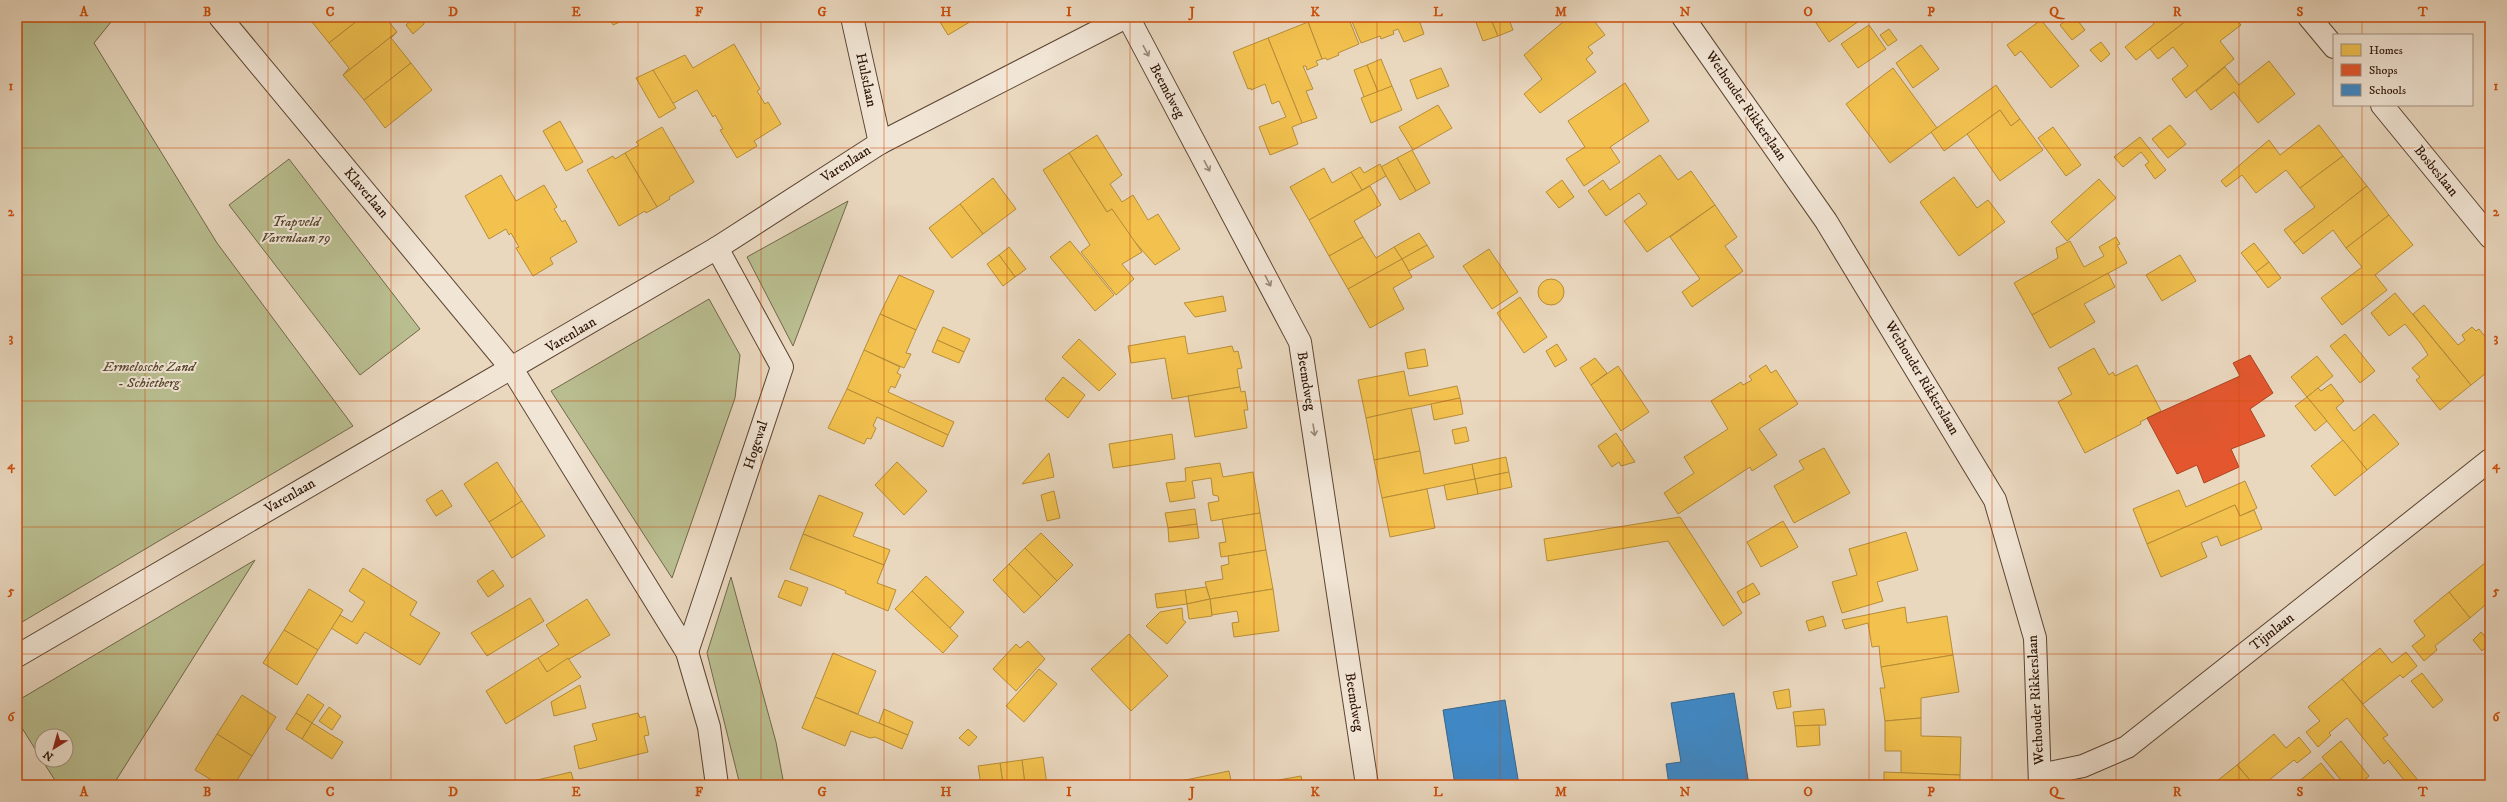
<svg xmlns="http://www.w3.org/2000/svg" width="2507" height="802" viewBox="0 0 2507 802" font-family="'IM FELL DW Pica',serif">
<rect width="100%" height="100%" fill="#e9d7be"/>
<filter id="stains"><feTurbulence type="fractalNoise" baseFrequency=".005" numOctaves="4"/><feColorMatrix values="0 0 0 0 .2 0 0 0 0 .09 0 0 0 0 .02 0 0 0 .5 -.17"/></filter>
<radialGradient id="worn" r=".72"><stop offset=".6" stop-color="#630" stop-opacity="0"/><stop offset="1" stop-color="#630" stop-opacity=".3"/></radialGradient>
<g fill="#b9be90" stroke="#72684a">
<polygon points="17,17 115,17 94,43 217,243 353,426 17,625"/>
<polygon points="289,159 420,329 360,375 229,205"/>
<polygon points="848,201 793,346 747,257"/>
<polygon points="709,299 740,355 735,398 672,578 551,391"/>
<polygon points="255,560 113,785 58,785 42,760 66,760 66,736 42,736 42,760 17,720 17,701"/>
<polygon points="731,577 776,742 784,785 740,785 707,653"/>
</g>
<g fill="#f2c14e" stroke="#b78d38">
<polygon points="308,17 362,17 329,43"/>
<polygon points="362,17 385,17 397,32 343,75 349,68 329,43"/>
<polygon points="415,17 423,17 424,24 413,34 406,25"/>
<polygon points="609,17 631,17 613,25"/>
<polygon points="937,17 978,17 948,35"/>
<polygon points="1321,17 1348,17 1359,44 1338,53 1339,55 1327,60 1326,58 1322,59 1308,22"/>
<polygon points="1350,17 1418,17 1424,34 1404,42 1398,29 1393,31 1394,34 1381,39 1380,36 1361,43"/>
<polygon points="1474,17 1490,17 1498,36 1483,41"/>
<polygon points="1490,17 1508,17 1513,30 1498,36"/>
<polygon points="1569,17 1591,17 1605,35 1588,47 1593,53 1586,59 1596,72 1540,113 1524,94 1542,79 1524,55"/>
<polygon points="1812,17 1860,17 1862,19 1829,42"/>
<polygon points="2070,17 2075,17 2085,30 2072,40 2060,25"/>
<polygon points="2149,17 2191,17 2136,60 2125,47 2154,24"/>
<polygon points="2191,17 2235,17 2241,25 2220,41 2234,59 2186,98 2172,79 2188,66 2173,47 2158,59 2150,49"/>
<polygon points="2041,20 2079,66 2051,88 2021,51 2015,56 2007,45"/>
<polygon points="1308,22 1322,59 1316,61 1318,65 1307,70 1306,66 1303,66 1313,89 1306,91 1317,118 1302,123 1268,38"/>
<polygon points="1869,25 1886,49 1858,68 1841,44"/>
<polygon points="1889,29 1897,40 1888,46 1880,35"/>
<polygon points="397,32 391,38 411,63 364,100 343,75"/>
<polygon points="1268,38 1302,123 1292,127 1298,144 1270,155 1259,127 1286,117 1279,101 1272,104 1265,84 1251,90 1251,88 1248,89 1233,52"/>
<polygon points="2101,42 2110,54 2101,62 2090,50"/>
<polygon points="734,44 760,89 757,91 765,104 768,102 781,124 754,141 757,146 737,158 720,130 723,129 715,115 713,117 697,90 672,104 653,70 685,55 693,68"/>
<polygon points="1921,45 1939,69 1913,88 1896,63"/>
<polygon points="1381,59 1392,86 1378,92 1367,65"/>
<polygon points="2269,61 2295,94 2258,123 2234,92 2211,110 2196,91 2225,67 2239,85"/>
<polygon points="411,63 432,90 385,128 364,100"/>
<polygon points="1367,65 1378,92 1364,97 1354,70"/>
<polygon points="1441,68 1449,86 1417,99 1410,80"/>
<polygon points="1893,68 1937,128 1890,163 1846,104"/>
<polygon points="653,70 676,108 659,118 636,78"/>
<polygon points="1625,83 1649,121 1610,147 1620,162 1584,186 1566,159 1585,147 1568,121"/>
<polygon points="1996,85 2020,119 2011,126 2000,110 1944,151 1931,132"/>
<polygon points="1392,86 1402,110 1371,123 1361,98"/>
<polygon points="1438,105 1452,128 1413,150 1399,127"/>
<polygon points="2000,110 2011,126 2020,119 2043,150 2000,181 1967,134"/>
<polygon points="560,121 583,162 566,171 543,131"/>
<polygon points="2170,125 2186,144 2168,158 2152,139"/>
<polygon points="2319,125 2343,156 2300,188 2286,170 2256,193 2242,175 2226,187 2221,181 2269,140 2280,155"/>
<polygon points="662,127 694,182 669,197 670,199 657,207 625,153 639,145 636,142"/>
<polygon points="2053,127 2081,165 2066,176 2038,138"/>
<polygon points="1097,135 1122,175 1110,184 1122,202 1133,195 1148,220 1158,214 1180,249 1155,265 1128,234 1112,209 1107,212 1069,153"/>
<polygon points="2140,137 2166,170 2155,179 2145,165 2149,162 2141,152 2123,167 2114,157"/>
<polygon points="1412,150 1430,183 1416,191 1397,158"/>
<polygon points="625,153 657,207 646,213 645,211 619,226 587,170 613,156 615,159"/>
<polygon points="1069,153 1107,212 1112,209 1142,252 1122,264 1134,279 1116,295 1081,252 1090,245 1043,170"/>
<polygon points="1660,155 1678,180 1691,171 1715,205 1647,252 1624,221 1647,204 1639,193 1606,216 1588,191 1603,180 1610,190"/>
<polygon points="2343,156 2367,186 2294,243 2284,230 2315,207 2300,188"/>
<polygon points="1397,158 1416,191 1400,200 1381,167"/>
<polygon points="1380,164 1386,176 1362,190 1351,172 1360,167 1364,173"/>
<polygon points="1324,168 1332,183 1351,172 1362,190 1309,220 1290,187"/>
<polygon points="501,175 516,201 544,185 557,207 554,209 562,222 565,220 577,242 550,258 553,264 533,276 516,248 519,247 511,233 509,235 506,229 489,239 465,196"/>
<polygon points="1954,177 1977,208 1988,200 2005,222 1959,256 1920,202"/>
<polygon points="993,178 1016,209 983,234 960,204"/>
<polygon points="2099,179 2116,198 2067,241 2051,222"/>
<polygon points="1562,180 1574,197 1559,208 1546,192"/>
<polygon points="1370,186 1381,205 1354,221 1363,237 1329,256 1309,220"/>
<polygon points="2367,186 2389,215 2346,248 2333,230 2303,254 2294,243"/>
<polygon points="960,204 983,234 952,258 929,228"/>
<polygon points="1715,205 1737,237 1725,246 1743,271 1692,307 1682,292 1700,279 1670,237"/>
<polygon points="2389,215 2413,245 2375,275 2387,290 2342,325 2321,298 2362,267 2346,248"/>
<polygon points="1419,233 1427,245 1402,259 1394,247"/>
<polygon points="1363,237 1376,258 1394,247 1402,259 1348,289 1329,256"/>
<polygon points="2116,237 2120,244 2117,245 2127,263 2032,315 2014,283 2058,258 2056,248 2070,241 2084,267 2104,256 2099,247"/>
<polygon points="1070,241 1114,295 1095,311 1050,257"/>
<polygon points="2254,243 2269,262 2256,272 2241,253"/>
<polygon points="1427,245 1434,257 1409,271 1402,259"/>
<polygon points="1009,247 1026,269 1015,277 999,255"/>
<polygon points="1489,249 1518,292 1492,309 1463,266"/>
<polygon points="999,255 1015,277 1003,286 987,264"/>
<polygon points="2180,255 2196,281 2162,301 2146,275"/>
<polygon points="1402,259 1412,277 1393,288 1404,309 1370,328 1348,289"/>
<polygon points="2269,262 2281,278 2268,288 2256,272"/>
<polygon points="2108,273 2115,287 2084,304 2095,322 2050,348 2032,315"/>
<polygon points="899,275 934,291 916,330 880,314"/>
<circle cx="1551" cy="292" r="13"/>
<polygon points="2395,293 2471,385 2440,410 2416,380 2420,377 2412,368 2428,355 2421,344 2405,324 2389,336 2371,313"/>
<polygon points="1223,296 1226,311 1195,317 1184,303"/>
<polygon points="1520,297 1547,337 1524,353 1497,313"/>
<polygon points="2424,305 2458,345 2465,340 2462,335 2472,327 2476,331 2479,329 2490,343 2490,370 2471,385 2413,314"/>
<polygon points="880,314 916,330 906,353 911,354 904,368 864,350"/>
<polygon points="943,327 970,339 964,352 937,340"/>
<polygon points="2345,334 2375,371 2360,383 2330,346"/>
<polygon points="1185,336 1188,354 1232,346 1234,352 1238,351 1242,368 1237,369 1240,387 1172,399 1165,358 1131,363 1128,346"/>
<polygon points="1079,339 1116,374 1099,391 1062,357"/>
<polygon points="937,340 964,352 959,363 932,352"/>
<polygon points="1557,344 1567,360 1555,367 1546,351"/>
<polygon points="2094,348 2109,375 2113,372 2115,376 2137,365 2161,411 2140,422 2141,424 2085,453 2058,402 2072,394 2058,368"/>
<polygon points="1425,349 1428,366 1408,369 1405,353"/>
<polygon points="864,350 900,367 897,373 901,375 895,388 891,386 888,392 954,422 948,435 847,389"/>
<polygon points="2317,356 2333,376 2307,397 2291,377"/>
<polygon points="1595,358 1607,373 1591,385 1580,368"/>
<polygon points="1766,365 1771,373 1776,370 1798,404 1759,429 1777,455 1752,471 1750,467 1678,514 1664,493 1694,473 1684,457 1728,429 1711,401 1741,382 1743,385 1752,380 1749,376"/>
<polygon points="1618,366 1649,412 1621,431 1591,385"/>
<polygon points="1404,371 1409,396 1457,386 1460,398 1366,418 1358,380"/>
<polygon points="1063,377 1085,395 1068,418 1045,399"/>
<polygon points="2331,384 2344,401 2336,408 2354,431 2374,414 2399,444 2367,470 2307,397 2318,388 2321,391"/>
<polygon points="1240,387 1241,392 1245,391 1248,410 1244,410 1247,428 1195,437 1188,396"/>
<polygon points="847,389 948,435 943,447 877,417 873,426 876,428 871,439 867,438 864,444 828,428"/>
<polygon points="2307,397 2327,421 2315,431 2295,406"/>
<polygon points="1460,398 1463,414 1434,420 1431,404"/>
<polygon points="1411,408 1420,451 1374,460 1366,418"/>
<polygon points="1466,427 1469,441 1455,444 1452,430"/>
<polygon points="1616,433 1635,462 1621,466 1619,462 1612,467 1598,446"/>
<polygon points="1172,434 1175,459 1113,468 1109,444"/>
<polygon points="2343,440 2367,470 2335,496 2311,466"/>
<polygon points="1824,448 1850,493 1794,523 1774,486 1804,469 1799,461"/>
<polygon points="1420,451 1424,474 1472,464 1475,479 1382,498 1374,460"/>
<polygon points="1049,453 1054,477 1022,484"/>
<polygon points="1506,457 1509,472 1475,479 1472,464"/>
<polygon points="497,462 522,501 489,522 464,484"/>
<polygon points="897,462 927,491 904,515 875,485"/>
<polygon points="1220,463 1223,477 1253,472 1260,513 1211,521 1208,503 1219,501 1218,496 1213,495 1211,478 1192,481 1195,498 1170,502 1166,483 1186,481 1185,468"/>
<polygon points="1509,472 1512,487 1478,494 1475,479"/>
<polygon points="1475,479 1478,494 1447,500 1444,485"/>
<polygon points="2245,481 2257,508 2240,516 2235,505 2147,544 2133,509 2179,490 2186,507"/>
<polygon points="1427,489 1435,528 1390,537 1382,498"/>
<polygon points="442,490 452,506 436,516 426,500"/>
<polygon points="1054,491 1060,518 1047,521 1041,495"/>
<polygon points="819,495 863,513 853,536 890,550 884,565 803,534"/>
<polygon points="522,501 545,536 512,558 489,522"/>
<polygon points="2235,505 2240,516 2254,510 2262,529 2221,546 2217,536 2201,543 2207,557 2161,577 2147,544"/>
<polygon points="1195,509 1197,524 1168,528 1165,513"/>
<polygon points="1260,513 1266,550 1221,557 1219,543 1226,542 1222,519"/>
<polygon points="1680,517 1742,613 1723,626 1668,541 1547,561 1544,539"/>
<polygon points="1783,521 1798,547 1761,567 1747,542"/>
<polygon points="1197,524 1199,538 1169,542 1168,528"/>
<polygon points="1906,532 1918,570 1877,582 1883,601 1842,613 1832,582 1857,575 1849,549"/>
<polygon points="1041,533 1073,565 1057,581 1025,548"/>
<polygon points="803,534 884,565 877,583 896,590 888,611 845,593 846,591 834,586 790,569"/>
<polygon points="1025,548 1057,581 1041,597 1009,564"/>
<polygon points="1266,550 1273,589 1210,599 1205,582 1223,579 1221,566 1229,564 1228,556"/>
<polygon points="2485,563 2490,569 2490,601 2470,618 2449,592"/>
<polygon points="1009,564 1041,597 1024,613 993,580"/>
<polygon points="363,568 417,602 410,615 440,633 420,665 365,632 357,644 331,628 340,615 352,622 365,602 349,591"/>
<polygon points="493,570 504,586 488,597 477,581"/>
<polygon points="926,576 964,612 950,628 912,591"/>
<polygon points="785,580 808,588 801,606 778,597"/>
<polygon points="1753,583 1760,594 1743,603 1737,592"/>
<polygon points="1206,587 1210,599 1187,604 1185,590"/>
<polygon points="309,589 343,610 318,650 284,630"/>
<polygon points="1273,589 1279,631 1234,637 1232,623 1239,622 1237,611 1212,615 1210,599"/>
<polygon points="1185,590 1187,604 1157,608 1155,594"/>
<polygon points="912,591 958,636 943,653 895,609"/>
<polygon points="2449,592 2470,618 2435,646 2437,650 2424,661 2412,646 2425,636 2414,621"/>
<polygon points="530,598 544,621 487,656 471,633"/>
<polygon points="587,599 610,635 547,672 538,658 559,645 546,625"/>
<polygon points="1210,599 1212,616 1189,619 1187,604"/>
<polygon points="1905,607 1907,623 1947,616 1953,655 1881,667 1879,646 1872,647 1868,623 1845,629 1842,620"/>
<polygon points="1182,608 1183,620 1186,622 1167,644 1146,626 1160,612"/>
<polygon points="1823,616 1826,626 1809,631 1806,621"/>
<polygon points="284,630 318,650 297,685 263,663"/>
<polygon points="2481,632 2490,642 2482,651 2473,640"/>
<polygon points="1129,634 1168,676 1131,711 1091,669"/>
<polygon points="1028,641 1045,659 1016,691 993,669 1016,644 1020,648"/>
<polygon points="2380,648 2392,663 2406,652 2417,666 2403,678 2400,675 2363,704 2342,679"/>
<polygon points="833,653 876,671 858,714 815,697"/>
<polygon points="1953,655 1959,692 1921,698 1921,718 1885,721 1880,688 1885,688 1881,667"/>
<polygon points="538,658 547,672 568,658 581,677 506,724 486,691"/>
<polygon points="1039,669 1057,684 1024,722 1006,706"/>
<polygon points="2422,673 2443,700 2433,708 2411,681"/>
<polygon points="2342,679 2388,735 2383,738 2422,785 2408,785 2388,760 2384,764 2347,718 2329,733 2331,735 2318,747 2306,732 2320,721 2308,707"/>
<polygon points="580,685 586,708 554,716 551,702"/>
<polygon points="1789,689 1791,707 1777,709 1773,692"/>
<polygon points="308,694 324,705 312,723 296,713"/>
<polygon points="242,695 276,717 252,756 217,734"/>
<polygon points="815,697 908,735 902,749 875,737 870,738 851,731 845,746 802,728"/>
<polygon points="329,707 341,716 332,730 319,721"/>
<polygon points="884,709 913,722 908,735 879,723"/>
<polygon points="1824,709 1826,725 1795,726 1793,712"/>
<polygon points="296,713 312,723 302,739 286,729"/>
<polygon points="638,713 640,718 645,716 649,735 644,736 648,752 579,769 574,746 597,740 592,724"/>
<polygon points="1921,718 1921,736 1961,737 1960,775 1901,773 1901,751 1885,751 1885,721"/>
<polygon points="312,723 343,742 332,759 302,739"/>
<polygon points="1819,725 1820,745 1797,747 1795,726"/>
<polygon points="968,729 977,737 969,746 959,738"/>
<polygon points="217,734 252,756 234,785 220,785 195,770"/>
<polygon points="2274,734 2286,748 2299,737 2311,752 2297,763 2294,760 2263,785 2254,785 2237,765"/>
<polygon points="2341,741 2369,776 2359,785 2345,785 2322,757"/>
<polygon points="1043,757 1047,785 1025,785 1022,760"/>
<polygon points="1022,760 1025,785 1003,785 1000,763"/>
<polygon points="1000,763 1003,785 981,785 978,766"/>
<polygon points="2321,763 2339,785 2299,785 2297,783"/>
<polygon points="2237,765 2254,785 2212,785"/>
<polygon points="1229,771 1232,785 1171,785 1171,783"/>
<polygon points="571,772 575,785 516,785"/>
<polygon points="1884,772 1960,775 1960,785 1884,785"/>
<polygon points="1301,776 1303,785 1251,785"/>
</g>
<polygon fill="#e4572e" stroke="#ad4321" points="2250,355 2273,393 2250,409 2265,436 2231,449 2239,467 2204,483 2197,465 2177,474 2147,418 2240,376 2233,363"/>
<g fill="#3f88c5" stroke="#39658b">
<polygon points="1734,693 1749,785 1669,785 1666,764 1681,762 1671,703"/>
<polygon points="1505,700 1519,785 1455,785 1443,710"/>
</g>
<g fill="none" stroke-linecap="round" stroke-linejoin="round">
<defs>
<g id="minor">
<polyline points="220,17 512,369 687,652 709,727 717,785"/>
<polyline points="852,17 880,143"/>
<polyline points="1128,17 1300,342 1367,785"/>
<polyline points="1683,17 1826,221 1995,500 2035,638 2040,785"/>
<polyline points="2309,17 2334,47"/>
<polyline points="2382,105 2490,237"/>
<polyline points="687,652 782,367 717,248"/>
<polyline points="17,656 717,248 880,143 1126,17"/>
<polyline points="2040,775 2083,766 2127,747 2490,460"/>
</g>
</defs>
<use href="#minor" stroke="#5b4432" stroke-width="24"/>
<use href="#minor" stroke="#f1e5d5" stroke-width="22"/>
</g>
<defs><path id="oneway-shaft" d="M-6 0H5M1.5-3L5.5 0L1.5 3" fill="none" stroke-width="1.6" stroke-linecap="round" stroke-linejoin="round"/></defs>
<g stroke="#988677">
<use href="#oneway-shaft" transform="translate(1146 51) rotate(62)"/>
<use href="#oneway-shaft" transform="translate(1207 166) rotate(62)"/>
<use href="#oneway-shaft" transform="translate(1268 281) rotate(62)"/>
<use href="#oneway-shaft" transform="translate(1314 430) rotate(81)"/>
</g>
<path fill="none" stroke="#cc4e0b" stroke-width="1" stroke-opacity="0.55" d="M 145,17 L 145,785M 268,17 L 268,785M 391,17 L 391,785M 515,17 L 515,785M 638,17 L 638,785M 761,17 L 761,785M 884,17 L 884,785M 1007,17 L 1007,785M 1130,17 L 1130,785M 1254,17 L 1254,785M 1377,17 L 1377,785M 1500,17 L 1500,785M 1623,17 L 1623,785M 1746,17 L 1746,785M 1869,17 L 1869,785M 1992,17 L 1992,785M 2116,17 L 2116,785M 2239,17 L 2239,785M 2362,17 L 2362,35M 2362,105 L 2362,785M 17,148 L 2490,148M 17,275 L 2490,275M 17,401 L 2490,401M 17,527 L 2490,527M 17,654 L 2490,654"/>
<g text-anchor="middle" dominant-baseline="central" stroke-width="4" stroke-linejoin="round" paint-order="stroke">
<g font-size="14" fill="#2c1304" stroke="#f1e5d5">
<text transform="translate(866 80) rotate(78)">Hulstlaan</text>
<text transform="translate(1167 91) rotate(62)">Beemdweg</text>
<text transform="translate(1746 106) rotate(55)">Wethouder Rikkerslaan</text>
<text transform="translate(846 164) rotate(-33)">Varenlaan</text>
<text transform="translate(2436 171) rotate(51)">Bosbeslaan</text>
<text transform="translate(366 193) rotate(50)">Klaverlaan</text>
<text transform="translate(571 335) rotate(-31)">Varenlaan</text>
<text transform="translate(1922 378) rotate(59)">Wethouder Rikkerslaan</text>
<text transform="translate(1306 381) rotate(81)">Beemdweg</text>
<text transform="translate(756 445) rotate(-72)">Hogewal</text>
<text transform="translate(290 496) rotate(-30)">Varenlaan</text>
<text transform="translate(2272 632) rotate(-38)">Tijmlaan</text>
<text transform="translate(2036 700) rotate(-93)">Wethouder Rikkerslaan</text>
<text transform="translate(1354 702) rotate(81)">Beemdweg</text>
</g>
<g font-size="14" font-style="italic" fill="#56462e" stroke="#f1e5d5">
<text x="296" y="222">Trapveld<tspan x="296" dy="16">Varenlaan 79</tspan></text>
<text x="149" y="367">Ermelosche Zand<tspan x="149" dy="16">- Schietberg</tspan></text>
</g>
</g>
<rect width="2507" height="802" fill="none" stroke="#e9d7be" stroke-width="44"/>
<rect x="2333" y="34" width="140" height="72" fill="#f1e5d5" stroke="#a29181"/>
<rect x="2341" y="44" width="20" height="12" fill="#f2c14e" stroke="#a29181"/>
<text x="2369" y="54" font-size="12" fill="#2c1304">Homes</text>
<rect x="2341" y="64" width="20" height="12" fill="#e4572e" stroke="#a29181"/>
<text x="2369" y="74" font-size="12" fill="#2c1304">Shops</text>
<rect x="2341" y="84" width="20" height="12" fill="#3f88c5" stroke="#a29181"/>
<text x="2369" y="94" font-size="12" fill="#2c1304">Schools</text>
<g transform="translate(54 748) rotate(217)"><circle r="19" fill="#f1e5d5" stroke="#a29181"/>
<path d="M0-3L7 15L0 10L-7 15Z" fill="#8f2418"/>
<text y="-6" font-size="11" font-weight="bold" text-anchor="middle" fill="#2c1304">N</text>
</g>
<rect x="22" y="22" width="2463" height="758" fill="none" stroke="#cc4e0b" stroke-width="1.5"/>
<g font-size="13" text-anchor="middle" font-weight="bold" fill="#cc4e0b">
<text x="84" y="16">A</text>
<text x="207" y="16">B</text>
<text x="330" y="16">C</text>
<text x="453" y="16">D</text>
<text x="576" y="16">E</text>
<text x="699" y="16">F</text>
<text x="822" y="16">G</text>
<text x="946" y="16">H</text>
<text x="1069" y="16">I</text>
<text x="1192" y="16">J</text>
<text x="1315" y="16">K</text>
<text x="1438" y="16">L</text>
<text x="1561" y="16">M</text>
<text x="1685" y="16">N</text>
<text x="1808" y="16">O</text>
<text x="1931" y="16">P</text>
<text x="2054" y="16">Q</text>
<text x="2177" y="16">R</text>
<text x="2300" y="16">S</text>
<text x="2423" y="16">T</text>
<text x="11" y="90">1</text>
<text x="2496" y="90">1</text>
<text x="11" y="216">2</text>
<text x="2496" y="216">2</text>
<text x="11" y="342">3</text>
<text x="2496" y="342">3</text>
<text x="11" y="469">4</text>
<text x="2496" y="469">4</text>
<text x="11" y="595">5</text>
<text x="2496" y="595">5</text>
<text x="11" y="721">6</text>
<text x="2496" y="721">6</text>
<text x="84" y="796">A</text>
<text x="207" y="796">B</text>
<text x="330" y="796">C</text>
<text x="453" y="796">D</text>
<text x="576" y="796">E</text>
<text x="699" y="796">F</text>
<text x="822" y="796">G</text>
<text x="946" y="796">H</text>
<text x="1069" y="796">I</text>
<text x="1192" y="796">J</text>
<text x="1315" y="796">K</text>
<text x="1438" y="796">L</text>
<text x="1561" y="796">M</text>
<text x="1685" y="796">N</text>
<text x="1808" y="796">O</text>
<text x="1931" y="796">P</text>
<text x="2054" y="796">Q</text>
<text x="2177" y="796">R</text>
<text x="2300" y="796">S</text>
<text x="2423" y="796">T</text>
</g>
<rect width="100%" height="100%" filter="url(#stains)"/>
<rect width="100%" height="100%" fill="url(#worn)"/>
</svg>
